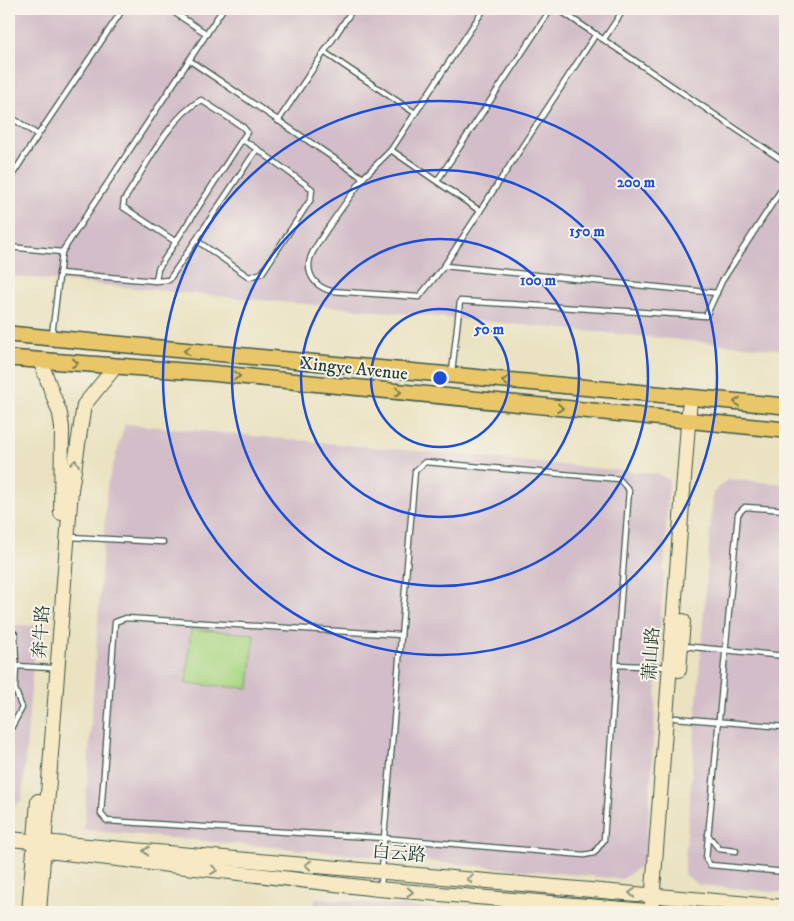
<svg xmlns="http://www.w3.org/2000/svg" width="794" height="921" viewBox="0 0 794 921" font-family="'IM FELL DW Pica','Noto Serif SC',serif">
<rect width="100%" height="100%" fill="#f7f3e8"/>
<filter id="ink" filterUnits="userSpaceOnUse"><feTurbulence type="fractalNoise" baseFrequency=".02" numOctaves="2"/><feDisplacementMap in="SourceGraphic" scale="10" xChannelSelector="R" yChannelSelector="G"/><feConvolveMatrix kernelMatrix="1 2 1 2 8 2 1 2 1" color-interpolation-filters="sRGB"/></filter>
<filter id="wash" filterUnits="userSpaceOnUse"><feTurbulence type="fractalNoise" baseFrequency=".0096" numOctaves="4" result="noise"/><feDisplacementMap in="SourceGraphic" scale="20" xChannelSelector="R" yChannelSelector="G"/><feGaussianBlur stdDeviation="1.12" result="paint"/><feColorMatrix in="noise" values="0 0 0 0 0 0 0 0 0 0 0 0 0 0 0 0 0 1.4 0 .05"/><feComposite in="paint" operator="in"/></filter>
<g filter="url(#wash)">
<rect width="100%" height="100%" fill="#eae2c1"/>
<g fill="#d2bdc8">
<polygon points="9,9 785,9 785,350 9,276"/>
<polygon points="125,424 659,474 669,480 646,862 622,879 84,830 107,486"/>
<polygon points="728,479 785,484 785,893 699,885 684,874 713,493"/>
<polygon points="9,624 36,626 22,800 9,810"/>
<polygon points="315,898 473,912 314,912"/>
</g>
<polygon fill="#a9d682" stroke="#648a5b" points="191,629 254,634 249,688 186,684"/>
</g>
<g filter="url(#ink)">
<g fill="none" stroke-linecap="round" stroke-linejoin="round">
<defs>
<g id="lane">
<polyline points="169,9 207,34"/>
<polyline points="558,9 785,162"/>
<polyline points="9,15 13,9"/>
<polyline points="596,34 444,266 717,293"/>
<polyline points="604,39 624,9"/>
<polyline points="324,52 415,113"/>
<path d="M 189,60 L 363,178 C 353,194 313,245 310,259 C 306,275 316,287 331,291 L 419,297 L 444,266"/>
<polyline points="9,116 38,135 123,9"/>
<polyline points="278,121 353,9"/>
<polyline points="243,140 257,149"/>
<polyline points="391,150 480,211"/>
<polyline points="363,178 391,150 484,9"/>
<polyline points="9,180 38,135"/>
<polyline points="437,181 551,9"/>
<polyline points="9,247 62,252 223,9"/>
<path d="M 59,273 L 156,281 L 158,269 L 247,132 L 243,127 L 201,100 C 169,117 144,170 124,200 L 123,207 L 176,242"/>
<polyline points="156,281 169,280 257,149 312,189 311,199 262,273 249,277 196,240"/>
<polyline points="52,335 62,252"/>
<polyline points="452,372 460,301 706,316 722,281 785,184"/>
<polyline points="785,510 745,507 738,514 706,859 710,865 785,872"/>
<polyline points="70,537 163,542"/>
<polyline points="9,629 15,634 16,666"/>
<polyline points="683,646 785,656"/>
<polyline points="616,665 604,840 594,853 584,855 384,838 415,471 425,462 619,479 629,490 616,665 668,667"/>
<polyline points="675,718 785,727"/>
<polyline points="9,732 22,708 15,689 16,666 51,668"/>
<polyline points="708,835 719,849 736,851"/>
<polyline points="381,887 384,838 107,821 101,814 115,622 126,618 401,635"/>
</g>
<g id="secondary">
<polyline points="40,360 60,414 62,428 61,513"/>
<polyline points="679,670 683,621"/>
<polyline points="9,839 785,907"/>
<polyline points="47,851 378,889 660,912"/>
<polyline points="652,903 690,398"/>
<polyline points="29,912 38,801"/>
<polyline points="39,912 71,490 84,405 116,366"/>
</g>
<g id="primary">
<polyline points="9,334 785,406"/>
<polyline points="9,358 210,373 785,430"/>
</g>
</defs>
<use href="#lane" stroke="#3d5649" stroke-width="7"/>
<use href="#secondary" stroke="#3d5649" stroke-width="16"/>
<use href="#primary" stroke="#3d5649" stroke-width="18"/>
<use href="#lane" stroke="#fff" stroke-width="4.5"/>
<use href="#secondary" stroke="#f6e9c3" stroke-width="14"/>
<use href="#primary" stroke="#e9c769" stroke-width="15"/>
</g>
<defs><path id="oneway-chevron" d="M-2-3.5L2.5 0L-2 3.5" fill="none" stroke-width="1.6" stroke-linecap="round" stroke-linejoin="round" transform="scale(1.25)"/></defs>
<g stroke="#7a7b4c">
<use href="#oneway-chevron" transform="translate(187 351) rotate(-175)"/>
<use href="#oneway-chevron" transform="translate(75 363) rotate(4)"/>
<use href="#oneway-chevron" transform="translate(237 376) rotate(6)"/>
<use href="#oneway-chevron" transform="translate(505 381) rotate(-175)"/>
<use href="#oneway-chevron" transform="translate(398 392) rotate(6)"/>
<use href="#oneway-chevron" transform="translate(737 402) rotate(-175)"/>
<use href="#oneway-chevron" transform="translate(560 408) rotate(6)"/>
</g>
<g stroke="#8a937c">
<use href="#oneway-chevron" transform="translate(75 463) rotate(-82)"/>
<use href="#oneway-chevron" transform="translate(146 851) rotate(-175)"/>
<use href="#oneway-chevron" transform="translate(308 865) rotate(-175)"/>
<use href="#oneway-chevron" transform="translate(214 870) rotate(7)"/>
<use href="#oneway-chevron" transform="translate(470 879) rotate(-175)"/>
<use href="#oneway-chevron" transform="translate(410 892) rotate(5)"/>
<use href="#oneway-chevron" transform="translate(632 893) rotate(-175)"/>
</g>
</g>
<g fill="none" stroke="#1d4ed8" stroke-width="2.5">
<circle cx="440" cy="378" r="69"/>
<circle cx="440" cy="378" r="139"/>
<circle cx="440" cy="378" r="208"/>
<circle cx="440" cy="378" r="277"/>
</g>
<g text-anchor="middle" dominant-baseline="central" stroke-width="4" stroke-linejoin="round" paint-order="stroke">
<g font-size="18" fill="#1f3d34" stroke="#f7f3e8">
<text transform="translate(354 369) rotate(6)">Xingye Avenue</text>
<text transform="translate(42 632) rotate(-86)">奔牛路</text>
<text transform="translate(652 654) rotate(-86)">萧山路</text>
<text transform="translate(399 854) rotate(5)">白云路</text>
</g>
</g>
<circle cx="440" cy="378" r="8" fill="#1d4ed8" stroke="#f7f3e8" stroke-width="2.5"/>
<g font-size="15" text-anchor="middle" font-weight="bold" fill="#1d4ed8" stroke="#f7f3e8" stroke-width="4" stroke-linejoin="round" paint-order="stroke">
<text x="636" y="187">200 m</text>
<text x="587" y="236">150 m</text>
<text x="538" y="285">100 m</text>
<text x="489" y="334">50 m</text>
</g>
<rect width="794" height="921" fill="none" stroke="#f7f3e8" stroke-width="30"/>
</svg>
